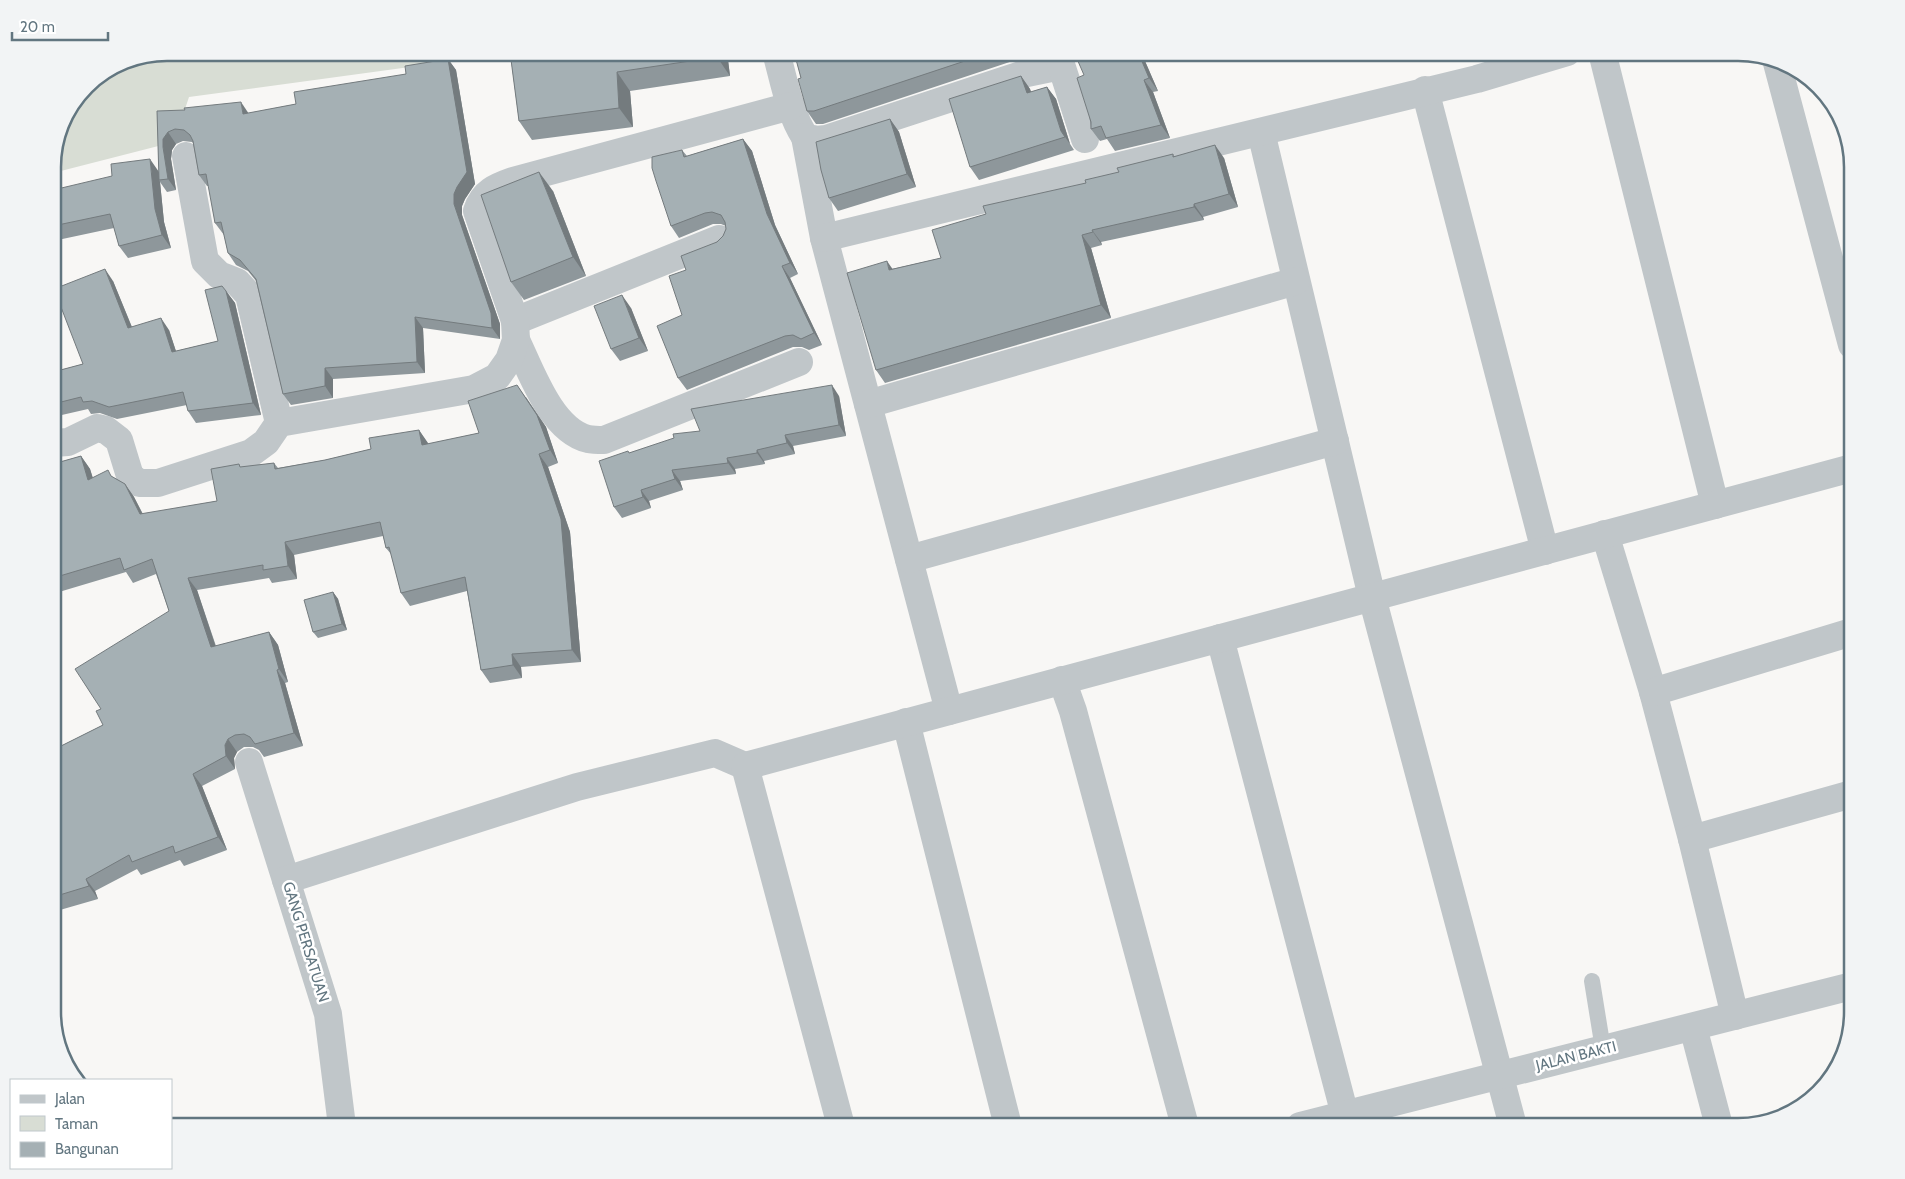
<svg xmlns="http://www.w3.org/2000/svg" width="1905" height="1179" viewBox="0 0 1905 1179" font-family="Cabin,sans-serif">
<rect width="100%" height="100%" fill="#f8f7f5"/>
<polygon fill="#d8ddd4" points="167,52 465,53 454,61 189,97 174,142 53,173 53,160 61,123 86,86 123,61"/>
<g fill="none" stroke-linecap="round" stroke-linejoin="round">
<polyline stroke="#c0c6c9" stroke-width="16" points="1592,981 1603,1049"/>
<g stroke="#c0c6c9" stroke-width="28">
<path d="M 776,52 C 784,81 789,112 805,137 L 816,140 L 826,139 L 1027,73 L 1061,66"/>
<polyline points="1057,52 1085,139"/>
<polyline points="1602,52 1715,505"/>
<polyline points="1777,63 1852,345"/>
<polyline points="1425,90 1545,551"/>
<polyline points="1261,132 1372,597 1513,1126"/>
<polyline points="805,137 824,238 949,711"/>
<polyline points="186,156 205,261 219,275 237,282 249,295 279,423"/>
<polyline points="824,238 1477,79 1567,52"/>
<polyline points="515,321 719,239"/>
<path d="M 516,340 C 531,371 551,430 588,439 C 593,440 599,440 604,440 L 799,362"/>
<polyline points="868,404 1296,281"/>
<path d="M 53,443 L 68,442 L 97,428 L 106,430 L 119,440 L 130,476 L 139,483 L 158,483 L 251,453 L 266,442 L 279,423 L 474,389 L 497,377 L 509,360 L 516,340 L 515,321 L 477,211 C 483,192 496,187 513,181 L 791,106"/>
<polyline points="1605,534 1653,692 1692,839 1735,1016"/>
<polyline points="909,559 1335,441"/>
<polyline points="1220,638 1345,1115"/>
<polyline points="1062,680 1073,711 1185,1126"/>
<polyline points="1653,692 1852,632"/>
<polyline points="906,722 1008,1126"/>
<polyline points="249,762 328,1014 342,1126"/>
<polyline points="1692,839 1852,794"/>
<polyline points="286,880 577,787 715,753 745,766"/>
<polyline points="1693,1027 1719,1126"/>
<polyline points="841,1126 745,766 1852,468"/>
<polyline points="1300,1126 1852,986"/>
</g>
</g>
<g fill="#8e979b">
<polygon points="510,52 727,52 730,76 630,91 633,127 532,140 519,121"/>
<polygon points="794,52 1017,52 1019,59 823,124 816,124 807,111 801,78"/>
<polygon points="1141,52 1158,91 1153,92 1170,138 1115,151 1107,139 1100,141 1091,129 1084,75"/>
<polygon points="448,59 456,70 475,184 465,199 462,206 462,215 500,324 500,339 423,328 425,373 333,379 333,398 291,405 283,394 256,281 248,271 236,265 228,253 224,235 215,223 209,186 207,186 199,175 193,143 192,142 183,141 176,144 172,150 171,159 176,190 167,192 160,182 164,222 171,248 128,258 119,246 114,228 53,241 53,190 159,172 157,111 249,113 296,104 406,74"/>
<polygon points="1021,76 1030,89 1031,92 1047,87 1056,99 1070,144 1074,150 979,180 970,167"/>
<polygon points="890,119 899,132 916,187 838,211 829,198"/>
<polygon points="743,139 752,151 775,225 798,274 790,278 822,345 809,350 802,347 793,347 687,390 678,378 682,315 686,270 723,236 726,229 726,226 721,224 713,224 679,238 671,226 682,150 687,156"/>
<polygon points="1173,154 1174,156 1224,158 1238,207 1203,217 1204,220 1101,242 1102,245 1091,248 1111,318 885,383 876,370 892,269 941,258 1086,183"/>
<polygon points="553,191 586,276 524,300 511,282"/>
<polygon points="113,281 132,327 169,330 176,351 218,341 226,291 235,303 261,415 196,423 188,411 187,405 117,419 100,413 91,414 88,409 53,417 53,372 83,364"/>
<polygon points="631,308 648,351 620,361 611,349"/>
<polygon points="839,396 846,436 793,446 795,454 764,461 765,464 735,469 736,474 680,481 683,490 649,501 651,508 622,518 614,507 629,453 700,431"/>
<polygon points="526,397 546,427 558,463 548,467 570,532 581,662 521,667 522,678 490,683 481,670 467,591 410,606 401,593 391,554 386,548 383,536 294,555 297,579 272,583 269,578 197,590 216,646 269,632 278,645 288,682 285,683 303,746 264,757 259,750 253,747 244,747 237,752 234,758 235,769 202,786 227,850 184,866 180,860 141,875 137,869 95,891 98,899 53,912 53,727 61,746 103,725 101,709 169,611 156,574 133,583 126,572 59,592 53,583 53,464 81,456 90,469 93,478 111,476 125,484 134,497 143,514 217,501 241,467 274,463 278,468 325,460 371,449 419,430 428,444 479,433"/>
<polygon points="333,592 338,599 347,630 318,638 313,632"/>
</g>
<g fill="#747b7e">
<polygon points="716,52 727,52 730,76 717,57"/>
<polygon points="1138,52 1141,52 1158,91 1149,78"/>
<polygon points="448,59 456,70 475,184 465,199 462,206 462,215 500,324 500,339 492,328 454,204"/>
<polygon points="617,72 630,91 633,127 619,108"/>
<polygon points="1021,76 1030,89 1036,106 1027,93"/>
<polygon points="1144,80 1153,92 1170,138 1161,125"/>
<polygon points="1047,87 1056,99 1070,144 1074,150 1061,131"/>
<polygon points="241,102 249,114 243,114"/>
<polygon points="890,119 899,132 916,187 907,174"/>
<polygon points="168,132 176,144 172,150 171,159 176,190 168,179 163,147 163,139"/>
<polygon points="743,139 752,151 775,225 798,274 790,263 767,214"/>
<polygon points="1215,145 1224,158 1238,207 1229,194"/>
<polygon points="150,159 159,172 159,180 160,182 164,222 171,248 162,235 155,209"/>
<polygon points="539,172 553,191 586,276 573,257"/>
<polygon points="1194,204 1203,217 1204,220 1194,207"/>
<polygon points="1092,230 1101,242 1102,245 1093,232"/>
<polygon points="1082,235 1091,248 1111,318 1101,305"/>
<polygon points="887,261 896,274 889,270"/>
<polygon points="782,266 790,278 822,345 814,333"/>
<polygon points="105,269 113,281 137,340 128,328"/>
<polygon points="226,291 235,303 261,415 253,403"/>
<polygon points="622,295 631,308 648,351 639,338"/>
<polygon points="415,317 423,328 425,373 417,362"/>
<polygon points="161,318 169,330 180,364 172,352"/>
<polygon points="325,368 333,379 333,398 325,386"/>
<polygon points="517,385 546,427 558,463 550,450"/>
<polygon points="832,385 839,396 846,436 839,425"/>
<polygon points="419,430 428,443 431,458 422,445"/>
<polygon points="785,435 793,446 795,454 787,443"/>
<polygon points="757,450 764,461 765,464 757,453"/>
<polygon points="539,454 548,467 570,532 581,662 572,650"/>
<polygon points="81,456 90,469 97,493 88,480"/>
<polygon points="727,458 735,469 736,474 728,463"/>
<polygon points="672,470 680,481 683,490 675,479"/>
<polygon points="125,484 134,497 149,527 140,514"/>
<polygon points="641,490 649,501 651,508 643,497"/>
<polygon points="285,542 294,555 297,579 288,566"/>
<polygon points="188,578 197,590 220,660 211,647"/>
<polygon points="333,592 338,599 347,630 342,624"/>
<polygon points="269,632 278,645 288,682 279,669"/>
<polygon points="512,654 521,667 522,678 513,665"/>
<polygon points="277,670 285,683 303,746 294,733"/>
<polygon points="53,727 68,760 59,747 53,733"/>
<polygon points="228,739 237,752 234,758 235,769 226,756 225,745"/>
<polygon points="193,774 202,786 227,850 218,837"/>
<polygon points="86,879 95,891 98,899 89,886"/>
</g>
<g fill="#a5b0b4" stroke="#747b7e">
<polygon points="510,52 716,52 717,57 617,72 619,108 519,121"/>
<polygon points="794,52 992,52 814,111 807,111 798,79 801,78"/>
<polygon points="1074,52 1138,52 1149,78 1144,80 1161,125 1106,138 1101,126 1091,129 1091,122 1077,78 1084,75"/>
<polygon points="448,59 467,172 457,187 454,194 454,204 491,313 492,328 415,317 417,362 325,368 325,386 283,394 256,279 240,260 228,253 221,222 215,223 206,174 199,175 193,141 190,135 184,130 175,129 168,132 163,139 163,147 168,179 159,180 157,111 185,110 184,108 241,102 243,114 296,104 294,92 406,74 405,66"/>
<polygon points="1021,76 1027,93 1047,87 1061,131 1065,137 970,167 949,99"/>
<polygon points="890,119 907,174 829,198 821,170 816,142"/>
<polygon points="743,139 767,214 790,263 782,266 814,333 801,339 793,335 785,336 678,378 657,326 682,315 669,276 686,270 681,256 717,242 723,236 726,229 725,222 721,215 712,212 705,213 671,226 656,181 652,168 652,157 682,150 684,157"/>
<polygon points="1215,145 1229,194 1194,204 1194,207 1092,230 1093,232 1082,235 1101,305 876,370 847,273 887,261 889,270 941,258 932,230 986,214 983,206 1086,183 1085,180 1119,172 1117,168 1173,154 1173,157"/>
<polygon points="150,159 155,209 162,235 119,246 110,214 53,226 53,190 112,176 111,164"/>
<polygon points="539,172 573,257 511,282 481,195"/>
<polygon points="105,269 128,328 161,318 172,352 218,341 205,290 222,286 226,291 253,403 188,411 183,392 109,407 92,401 83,402 81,397 53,404 53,372 83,364 54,289"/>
<polygon points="622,295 639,338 611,349 594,306"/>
<polygon points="517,385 537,415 550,450 539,454 561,519 572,650 512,654 513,665 481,670 465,577 401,593 389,547 386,548 380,522 285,542 288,566 263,570 263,565 188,578 211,647 269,632 279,669 277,670 294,733 255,744 250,737 244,734 235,735 228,739 225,745 226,756 193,774 218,837 175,853 173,846 132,862 129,855 86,879 89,886 53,897 53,733 59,747 103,725 96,711 101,709 75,669 169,611 152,559 124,570 120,558 53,578 53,464 81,456 88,480 108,470 111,476 125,484 140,514 217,501 211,469 239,464 240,467 274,463 275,469 325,460 371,449 369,438 419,430 422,445 479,433 468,401"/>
<polygon points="832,385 839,425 785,435 787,443 757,450 757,453 727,458 728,463 672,470 675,479 641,490 643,497 614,507 599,461 628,451 629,453 674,438 673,434 700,431 691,409"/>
<polygon points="333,592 342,624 313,632 304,600"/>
</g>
<g text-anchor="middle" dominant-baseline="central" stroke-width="5" stroke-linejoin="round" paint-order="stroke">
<g font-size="15" fill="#627680" stroke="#fff">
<text transform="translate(306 942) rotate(73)">GANG PERSATUAN</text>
<text transform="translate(1576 1056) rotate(-14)">JALAN BAKTI</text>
</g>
</g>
<path d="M0 0H1905V1179H0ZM167 61H1738A106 106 0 0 1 1844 167V1012A106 106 0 0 1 1738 1118H167A106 106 0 0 1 61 1012V167A106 106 0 0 1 167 61Z" fill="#f2f4f5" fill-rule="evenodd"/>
<path fill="none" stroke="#627680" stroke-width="2.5" d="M167 61H1738A106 106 0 0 1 1844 167V1012A106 106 0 0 1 1738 1118H167A106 106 0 0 1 61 1012V167A106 106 0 0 1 167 61Z"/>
<rect x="10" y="1079" width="162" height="90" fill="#ffffff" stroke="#c0c8cc"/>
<rect x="20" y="1095" width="25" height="8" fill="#c0c6c9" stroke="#c0c8cc"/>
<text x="55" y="1104" font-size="15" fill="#627680">Jalan</text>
<rect x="20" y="1116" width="25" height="15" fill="#d8ddd4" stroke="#c0c8cc"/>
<text x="55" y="1129" font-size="15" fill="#627680">Taman</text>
<rect x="20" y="1142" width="25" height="15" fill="#a5b0b4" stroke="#c0c8cc"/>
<text x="55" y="1154" font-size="15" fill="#627680">Bangunan</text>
<path d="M12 32v8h96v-8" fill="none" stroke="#627680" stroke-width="2.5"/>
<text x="20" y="32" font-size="15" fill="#627680" stroke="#ffffff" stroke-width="4" paint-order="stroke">20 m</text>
</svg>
